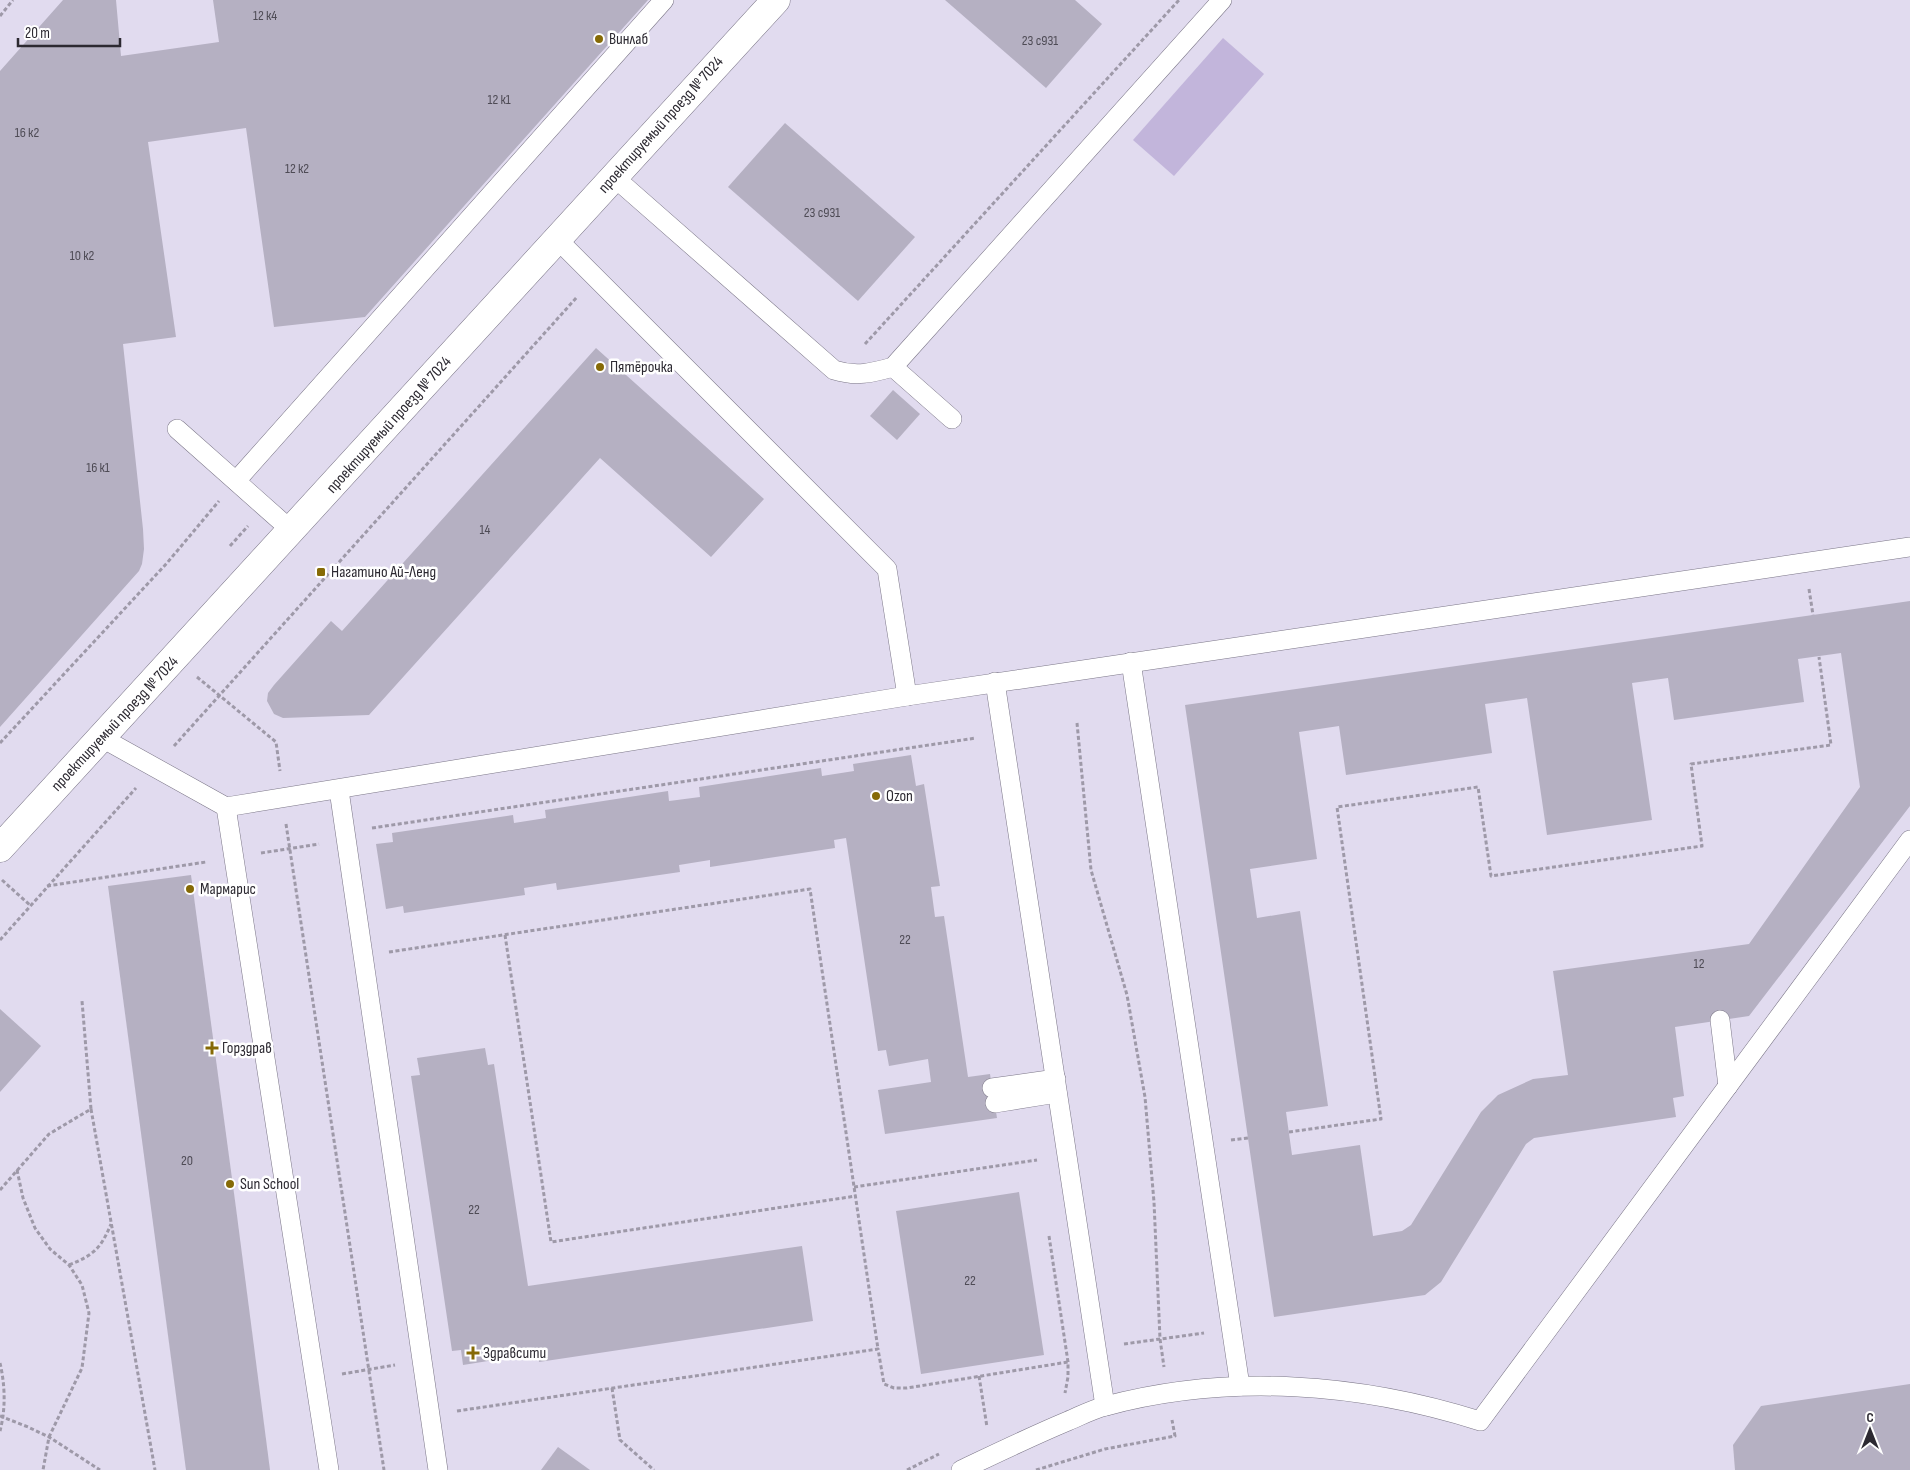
<svg xmlns="http://www.w3.org/2000/svg" width="1910" height="1470" viewBox="0 0 1910 1470" font-family="'Sofia Sans Condensed',sans-serif">
<rect width="100%" height="100%" fill="#e1dbef"/>
<polygon fill="#c2b5db" points="1223,38 1264,74 1174,176 1133,140"/>
<g fill="#b5b0c2" fill-rule="evenodd">
<polygon points="63,0 116,0 121,56 219,42 213,0 648,0 365,317 274,327 246,128 148,142 176,337 123,344 143,529 144,549 142,564 139,571 0,727 0,71"/>
<polygon points="945,0 1075,0 1102,24 1046,88"/>
<polygon points="785,123 915,237 858,301 728,187"/>
<polygon points="596,348 764,499 711,557 600,458 369,715 283,718 274,714 267,701 268,693 274,685 331,621 342,631"/>
<polygon points="893,390 920,414 897,440 870,416"/>
<path d="M 1910,601 L 1910,806 L 1749,1016 L 1675,1027 L 1684,1096 L 1673,1098 L 1676,1117 L 1534,1138 L 1526,1144 L 1441,1282 L 1425,1295 L 1274,1317 L 1185,705 ZM 1841,653 L 1860,787 L 1749,944 L 1553,971 L 1568,1075 L 1533,1079 L 1498,1095 L 1481,1112 L 1411,1225 L 1402,1231 L 1373,1236 L 1360,1145 L 1292,1155 L 1286,1112 L 1328,1106 L 1300,911 L 1257,918 L 1250,869 L 1317,859 L 1299,732 L 1339,726 L 1346,775 L 1492,753 L 1485,704 L 1527,698 L 1547,835 L 1652,820 L 1632,683 L 1668,678 L 1674,720 L 1804,702 L 1798,659 Z"/>
<polygon points="911,755 916,786 924,784 940,886 931,887 935,917 944,916 968,1077 990,1074 997,1118 885,1134 878,1090 931,1082 928,1059 889,1066 886,1050 878,1051 846,838 834,840 835,848 710,867 710,860 679,865 680,872 557,890 556,883 524,888 525,895 404,913 403,906 386,909 376,844 393,842 392,833 513,815 514,823 546,818 545,810 668,791 669,801 677,800 700,797 699,787 821,768 822,776 854,771 853,764"/>
<polygon points="191,875 236,1208 270,1470 186,1470 108,886"/>
<polygon points="0,1009 41,1046 0,1092"/>
<polygon points="485,1048 488,1065 494,1064 528,1286 802,1246 813,1321 539,1362 538,1353 463,1365 461,1350 452,1351 411,1076 420,1075 417,1058"/>
<polygon points="1019,1192 1044,1355 921,1374 896,1211"/>
<polygon points="1910,1384 1910,1470 1735,1470 1733,1445 1761,1406"/>
<polygon points="558,1447 590,1470 541,1470"/>
</g>
<g fill="none" stroke-linecap="round" stroke-linejoin="round">
<defs>
<g id="service">
<path d="M 614,177 L 834,370 C 856,377 872,373 893,367 L 1222,0"/>
<polyline points="557,239 887,569 907,696"/>
<polyline points="893,367 952,419"/>
<polyline points="177,429 292,531"/>
<polyline points="236,481 664,0"/>
<polyline points="1131,662 1240,1386"/>
<polyline points="995,682 1105,1406"/>
<polyline points="102,738 226,807 907,696 1910,547"/>
<polyline points="339,790 438,1470"/>
<polyline points="226,807 329,1470"/>
<polyline points="1720,1020 1728,1086"/>
<polyline points="992,1088 1056,1079"/>
<polyline points="995,1103 1057,1093"/>
<path d="M 961,1470 C 997,1453 1032,1436 1068,1421 C 1080,1416 1093,1409 1106,1406 C 1229,1373 1360,1383 1480,1421 L 1910,840"/>
</g>
<polyline id="minor" points="0,848 776,0"/>
</defs>
<use href="#service" stroke="#7b7687" stroke-width="20"/>
<use href="#minor" stroke="#7b7687" stroke-width="29"/>
<g stroke="#9e99a8" stroke-width="3" stroke-dasharray="4 2.5" stroke-linecap="butt">
<polyline points="0,16 13,0"/>
<polyline points="865,344 1179,0"/>
<polyline points="230,546 248,526"/>
<polyline points="1809,589 1813,615"/>
<polyline points="197,677 276,742 280,771"/>
<polyline points="1077,723 1091,870 1127,995 1145,1097 1154,1202 1160,1339 1164,1367"/>
<polyline points="0,743 167,563 219,501"/>
<polyline points="174,746 577,297"/>
<polyline points="286,824 384,1470"/>
<polyline points="372,828 976,738"/>
<polyline points="261,853 319,844"/>
<polyline points="2,880 31,906"/>
<polyline points="47,886 206,862"/>
<polyline points="505,935 551,1242 856,1196"/>
<polyline points="0,940 136,788"/>
<polyline points="389,952 810,889 878,1349"/>
<polyline points="91,1109 155,1470"/>
<polyline points="1289,1132 1381,1119 1337,807 1478,787 1491,876 1702,846 1691,764 1831,745 1819,657"/>
<polyline points="1231,1140 1248,1138"/>
<polyline points="17,1170 23,1198 35,1228 50,1249 69,1265 82,1285 89,1313 82,1368 49,1437 43,1470"/>
<polyline points="854,1187 1037,1160"/>
<polyline points="0,1190 49,1134 91,1109 82,1001"/>
<polyline points="1049,1236 1068,1362 1068,1377 1065,1393"/>
<path d="M 69,1265 C 94,1255 101,1248 111,1224"/>
<polyline points="1124,1344 1204,1333"/>
<path d="M 0,1363 C 5,1385 6,1408 0,1431"/>
<polyline points="342,1374 395,1365"/>
<polyline points="979,1376 987,1427"/>
<polyline points="612,1388 620,1440 654,1470"/>
<polyline points="457,1411 878,1349 884,1384 894,1388 907,1388 1068,1362"/>
<polyline points="0,1416 28,1427 49,1437 100,1470"/>
<polyline points="907,1470 939,1454"/>
<polyline points="1036,1470 1105,1449 1175,1436 1172,1420"/>
</g>
<use href="#service" stroke="#fff" stroke-width="19"/>
<use href="#minor" stroke="#fff" stroke-width="28"/>
</g>
<g fill="#866a06" stroke="#fff" stroke-width="2">
<circle cx="599" cy="39" r="5"/>
<circle cx="600" cy="367" r="5"/>
<rect x="316" y="567" width="10" height="10" rx="2.5"/>
<circle cx="876" cy="796" r="5"/>
<circle cx="190" cy="889" r="5"/>
<path d="M209.5 1040.5h5v5h5v5h-5v5h-5v-5h-5v-5h5z"/>
<circle cx="230" cy="1184" r="5"/>
<path d="M470.5 1345.5h5v5h5v5h-5v5h-5v-5h-5v-5h5z"/>
</g>
<g text-anchor="middle" dominant-baseline="central" stroke-width="5" stroke-linejoin="round" paint-order="stroke">
<g font-size="14" fill="#4e4b55">
<text x="265" y="15">12 к4</text>
<text x="1040" y="40">23 с931</text>
<text x="499" y="99">12 к1</text>
<text x="27" y="132">16 к2</text>
<text x="297" y="168">12 к2</text>
<text x="822" y="212">23 с931</text>
<text x="82" y="255">10 к2</text>
<text x="98" y="467">16 к1</text>
<text x="485" y="529">14</text>
<text x="905" y="939">22</text>
<text x="1699" y="963">12</text>
<text x="187" y="1160">20</text>
<text x="474" y="1209">22</text>
<text x="970" y="1280">22</text>
</g>
<g font-size="16" fill="#2c2931" stroke="#fff" text-anchor="start">
<text x="609" y="39">Винлаб</text>
<text x="610" y="367">Пятёрочка</text>
<text x="331" y="572">Нагатино Ай-Ленд</text>
<text x="886" y="796">Ozon</text>
<text x="200" y="889">Мармарис</text>
<text x="222" y="1048">Горздрав</text>
<text x="240" y="1184">Sun School</text>
<text x="483" y="1353">Здравсити</text>
</g>
<g font-size="16" fill="#2c2931" stroke="#fff">
<text transform="translate(661 125) rotate(-48)">проектируемый проезд № 7024</text>
<text transform="translate(389 425) rotate(-48)">проектируемый проезд № 7024</text>
<text transform="translate(115 724) rotate(-47)">проектируемый проезд № 7024</text>
</g>
</g>
<g transform="translate(1870 1430)" stroke="#ffffff" stroke-width="4" paint-order="stroke">
<path d="M0-4L9 19L0 12L-9 19Z" fill="#2c2931"/>
<text y="-8" font-size="14" font-weight="bold" text-anchor="middle" fill="#2c2931">С</text>
</g>
<path d="M18 38v8h102v-8" fill="none" stroke="#2c2931" stroke-width="2.5"/>
<text x="25" y="38" font-size="15" fill="#2c2931" stroke="#ffffff" stroke-width="4" paint-order="stroke">20 m</text>
</svg>
